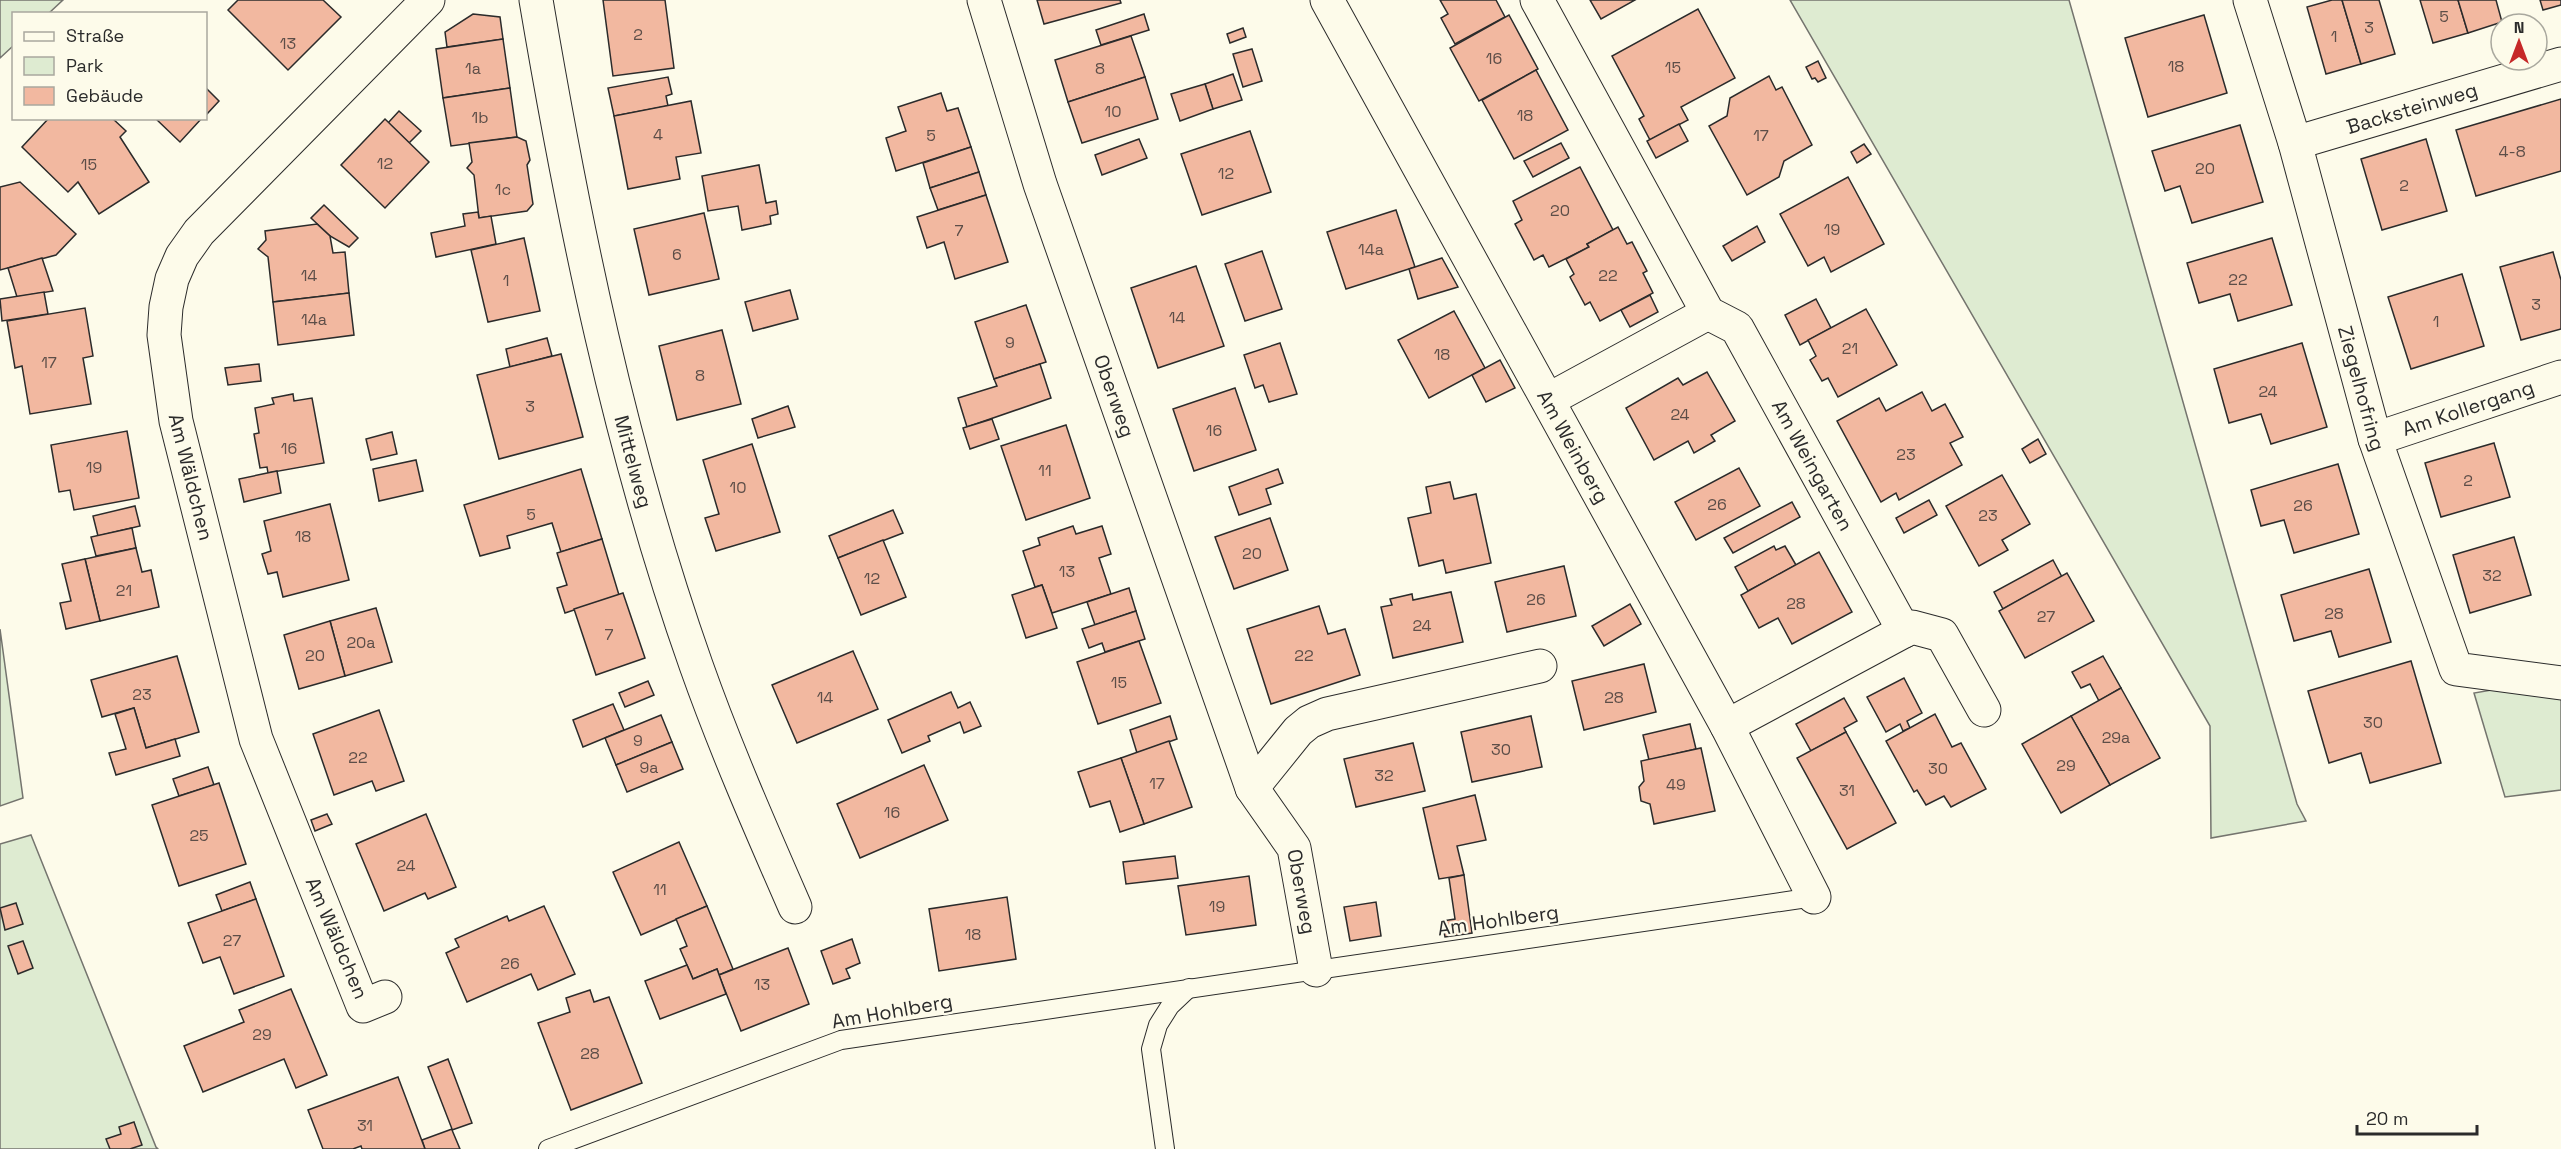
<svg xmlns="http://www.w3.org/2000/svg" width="2561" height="1149" viewBox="0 0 2561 1149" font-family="'Space Grotesk',sans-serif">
<rect width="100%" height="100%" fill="#fdfbea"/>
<g fill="#deebd1" stroke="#74746e" stroke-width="1.5">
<polygon points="0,0 63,0 49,13 14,14 13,46 0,58"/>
<polygon points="1790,0 2069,0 2297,804 2306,821 2211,838 2210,726"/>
<polygon points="0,629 23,798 0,806"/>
<polygon points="2503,688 2561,696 2561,790 2505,797 2474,693"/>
<polygon points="31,835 156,1147 158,1149 0,1149 0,844"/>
</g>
<g fill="#f2b8a0" stroke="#2b2b2b" stroke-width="1.5">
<polygon points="238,0 323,0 341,17 288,70 228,10"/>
<polygon points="603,0 665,0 674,68 613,76"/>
<polygon points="1037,0 1120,0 1121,3 1044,24"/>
<polygon points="1440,0 1496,0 1505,17 1455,44 1441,18 1448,14"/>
<polygon points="1590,0 1635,0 1601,19"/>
<polygon points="2332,0 2342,0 2361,64 2326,74 2307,7"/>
<polygon points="2342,0 2379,0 2395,54 2361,64"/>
<polygon points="2420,0 2458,0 2468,33 2433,43"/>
<polygon points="2458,0 2496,0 2502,22 2468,33"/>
<polygon points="2540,0 2561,0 2561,5 2543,10"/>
<polygon points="1698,9 1735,78 1681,107 1688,120 1650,140 1639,119 1644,116 1612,56"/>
<polygon points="473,14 500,17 503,39 447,47 445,32"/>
<polygon points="1144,14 1149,30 1101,45 1096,30"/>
<polygon points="1509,15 1538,69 1479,101 1450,48"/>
<polygon points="2204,15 2227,93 2148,117 2125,38"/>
<polygon points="1243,28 1246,37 1230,43 1227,34"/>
<polygon points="1131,36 1145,77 1068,102 1055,60"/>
<polygon points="503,39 510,88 443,98 436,49"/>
<polygon points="1252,49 1262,81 1243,87 1233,54"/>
<polygon points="1818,61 1826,78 1818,82 1815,78 1812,79 1806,67"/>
<polygon points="1536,70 1568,130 1514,159 1482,100"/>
<polygon points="1233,74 1242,100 1213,109 1205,84"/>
<polygon points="1769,76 1776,90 1782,87 1812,145 1784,161 1779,177 1747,195 1709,126 1727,116 1730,98"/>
<polygon points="668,77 672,94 666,96 668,106 614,116 608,88"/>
<polygon points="1145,77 1158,119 1082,143 1068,102"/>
<polygon points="1205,84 1213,109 1180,121 1171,94"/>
<polygon points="206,88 219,101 206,115"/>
<polygon points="510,88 517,137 451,146 443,98"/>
<polygon points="941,93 947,111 958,108 971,147 896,171 886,138 906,131 898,107"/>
<polygon points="2561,99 2561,171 2476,196 2456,130"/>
<polygon points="691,101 701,153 676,157 680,179 628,189 614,116"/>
<polygon points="399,111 421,131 409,143 388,123"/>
<polygon points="49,118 112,118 126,131 120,137 149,182 99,214 78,182 68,192 22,147"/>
<polygon points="155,118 202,118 180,142"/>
<polygon points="385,119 429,162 385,208 341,165"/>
<polygon points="1679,124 1688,141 1656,158 1647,141"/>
<polygon points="2240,125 2263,202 2192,223 2180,186 2165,191 2152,151"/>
<polygon points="1250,131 1271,192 1202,215 1181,154"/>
<polygon points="517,137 526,141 530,160 527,165 533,204 527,211 479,218 474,175 467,168 472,162 469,143"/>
<polygon points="1139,139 1147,158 1102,175 1095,155"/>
<polygon points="2426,139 2447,211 2382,230 2361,159"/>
<polygon points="1561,143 1569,158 1533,177 1524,161"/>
<polygon points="1864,144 1871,154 1857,163 1851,152"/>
<polygon points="971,147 979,172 930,188 923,163"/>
<polygon points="759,165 766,203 776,201 778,214 770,216 771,224 742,230 738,206 708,211 702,176"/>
<polygon points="1580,167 1613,230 1587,244 1589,247 1549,267 1543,255 1534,260 1515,224 1522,220 1513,201"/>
<polygon points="979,172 986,195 938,210 930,188"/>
<polygon points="1848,177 1884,244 1831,272 1824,257 1808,266 1780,214"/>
<polygon points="20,182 76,234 56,255 0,270 0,187"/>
<polygon points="986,195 1008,262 955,279 944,242 927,248 917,217"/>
<polygon points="324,205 358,238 349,247 330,236 311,218"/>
<polygon points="1396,210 1415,267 1346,289 1327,232"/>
<polygon points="478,212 479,218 491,216 496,244 436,257 431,233 465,226 463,214"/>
<polygon points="704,213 719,279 649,295 634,229"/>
<polygon points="317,224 330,236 333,253 345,252 349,293 273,302 268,257 258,249 266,240 265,231"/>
<polygon points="1757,226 1765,242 1732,261 1723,246"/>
<polygon points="1618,227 1627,244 1632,242 1647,271 1643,273 1653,293 1600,321 1590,302 1585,305 1570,277 1574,274 1566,259 1589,247 1587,244"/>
<polygon points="524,238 540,311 488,322 471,250"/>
<polygon points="2272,238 2292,305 2238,321 2230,294 2199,303 2187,263"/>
<polygon points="1262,251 1282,309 1245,321 1225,264"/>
<polygon points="2553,252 2561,280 2561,329 2521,340 2500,267"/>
<polygon points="42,258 53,291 17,297 8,268"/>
<polygon points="1442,258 1458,287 1418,299 1409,269"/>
<polygon points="1196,266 1224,346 1158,368 1131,288"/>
<polygon points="2462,274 2484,346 2411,369 2388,297"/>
<polygon points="790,290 798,319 753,331 745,302"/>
<polygon points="44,292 48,314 2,321 0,299"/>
<polygon points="349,293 354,335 278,345 273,302"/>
<polygon points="1650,295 1658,312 1630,327 1621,310"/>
<polygon points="1816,299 1831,328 1800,345 1785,315"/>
<polygon points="1026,305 1046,362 994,379 975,322"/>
<polygon points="85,308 93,356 83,358 91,404 30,414 22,366 15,368 7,321"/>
<polygon points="1866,309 1897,365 1838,397 1828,378 1822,381 1810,360 1816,356 1808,340"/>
<polygon points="1454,311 1485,368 1429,398 1398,340"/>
<polygon points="722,330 741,404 677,420 659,346"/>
<polygon points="547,338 552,356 510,367 506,349"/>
<polygon points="1280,343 1297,394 1269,402 1263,385 1255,388 1244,355"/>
<polygon points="2302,343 2327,427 2271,444 2261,414 2229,423 2214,369"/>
<polygon points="561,354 583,437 499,459 477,375"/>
<polygon points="1500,360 1515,388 1486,402 1472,375"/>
<polygon points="259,364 261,381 228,385 225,368"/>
<polygon points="1040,364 1051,398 967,427 958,398 997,386 994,379"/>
<polygon points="1707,372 1735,421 1711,435 1715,441 1694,453 1688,441 1654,460 1626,408 1678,378 1683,385"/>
<polygon points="1235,388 1256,450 1194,471 1173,409"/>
<polygon points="1922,392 1932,411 1945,404 1963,437 1950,443 1962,465 1899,500 1896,493 1881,502 1837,421 1879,398 1886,411"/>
<polygon points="293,394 294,401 312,398 324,463 268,473 267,467 260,468 254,434 259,433 255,408 274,404 272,398"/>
<polygon points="788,406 795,427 758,438 752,419"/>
<polygon points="992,419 999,439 970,449 963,428"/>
<polygon points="1066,425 1090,498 1026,520 1001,446"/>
<polygon points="127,431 139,498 74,510 70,490 59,492 51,445"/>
<polygon points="392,432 397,454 371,460 366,439"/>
<polygon points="2038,439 2046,454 2030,463 2022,449"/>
<polygon points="2494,443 2510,497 2441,517 2425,463"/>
<polygon points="752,444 780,532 716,551 705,518 719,514 703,460"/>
<polygon points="416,460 423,491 379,501 373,469"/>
<polygon points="2338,464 2359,534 2294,553 2284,520 2261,526 2251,490"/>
<polygon points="1739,468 1760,506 1696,540 1675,502"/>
<polygon points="581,469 602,539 561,552 552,523 507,536 510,548 480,556 464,505"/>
<polygon points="1278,469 1283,483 1266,489 1271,504 1239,515 1229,487"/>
<polygon points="277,471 281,493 244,502 239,479"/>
<polygon points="2002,475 2030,524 2002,540 2008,550 1979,566 1946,506"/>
<polygon points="1450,482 1454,499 1476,494 1491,563 1446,573 1443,560 1419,566 1408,518 1431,513 1426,487"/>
<polygon points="1929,500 1937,515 1904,533 1896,518"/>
<polygon points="1792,502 1800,517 1733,553 1724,538"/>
<polygon points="330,504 349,580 283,597 277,572 268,574 262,554 271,551 264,521"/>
<polygon points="135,506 140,526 98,536 93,516"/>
<polygon points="893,510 903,533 838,558 829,536"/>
<polygon points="1270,518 1288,570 1234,589 1215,537"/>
<polygon points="1073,526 1076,534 1102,526 1111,554 1099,558 1111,594 1052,613 1042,585 1035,587 1023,551 1040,545 1038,538"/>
<polygon points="132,528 136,548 96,556 91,537"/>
<polygon points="2514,537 2531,595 2470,613 2453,555"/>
<polygon points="602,539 619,595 565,613 557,588 567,585 557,553"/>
<polygon points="883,540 906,597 861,615 838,558"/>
<polygon points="1774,546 1776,550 1785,546 1796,565 1748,591 1735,567"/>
<polygon points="136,548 142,572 151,570 159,607 100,621 85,559"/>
<polygon points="1819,552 1852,612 1792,644 1778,618 1759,628 1741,595"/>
<polygon points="85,559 100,621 66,629 60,603 71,601 62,564"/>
<polygon points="2053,560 2062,577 2003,609 1994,592"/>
<polygon points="1564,566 1576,616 1507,632 1495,582"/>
<polygon points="2369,569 2391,642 2339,657 2331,631 2294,641 2281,595"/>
<polygon points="2067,573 2094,621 2025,658 1999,611"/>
<polygon points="1042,585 1057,628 1026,638 1012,595"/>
<polygon points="1129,588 1136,611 1095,625 1087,602"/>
<polygon points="1451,592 1463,642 1393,658 1381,607 1392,605 1390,599 1412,594 1413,600"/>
<polygon points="623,593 645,658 596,675 574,609"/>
<polygon points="1630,604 1641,624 1604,646 1592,626"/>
<polygon points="1319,606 1328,634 1345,629 1360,675 1271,704 1247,629"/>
<polygon points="376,608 392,662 345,676 330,621"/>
<polygon points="1136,611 1145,639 1105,652 1102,643 1089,648 1082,629"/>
<polygon points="330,621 345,676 299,689 284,635"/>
<polygon points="1139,641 1161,703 1098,724 1077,662"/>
<polygon points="853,651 878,709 797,743 772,685"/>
<polygon points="177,656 199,732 146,748 134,708 102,717 91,680"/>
<polygon points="2103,656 2121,688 2099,701 2090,684 2081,688 2072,672"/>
<polygon points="2411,661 2441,763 2370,783 2361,753 2329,763 2308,691"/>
<polygon points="1644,664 1656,712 1584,730 1572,681"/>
<polygon points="1904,678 1922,713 1907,721 1910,728 1903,731 1900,724 1886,732 1867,697"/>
<polygon points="648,681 654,695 625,707 619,693"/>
<polygon points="2121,688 2160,758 2110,785 2071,716"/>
<polygon points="951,692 958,708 970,702 981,726 964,733 960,722 928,736 930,741 902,753 888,720"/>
<polygon points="1844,698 1857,721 1844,728 1846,732 1811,751 1796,724"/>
<polygon points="613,704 624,730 583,747 573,720"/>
<polygon points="134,708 146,748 175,739 180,756 116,775 109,753 126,749 115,714"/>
<polygon points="379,710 404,781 376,791 372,781 334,795 313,734"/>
<polygon points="1935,714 1952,747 1961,743 1986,789 1951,807 1944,796 1926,805 1917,790 1914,792 1886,741"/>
<polygon points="661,715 672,742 616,765 605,738"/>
<polygon points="1170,716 1177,739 1137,753 1130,730"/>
<polygon points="1531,716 1542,767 1472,782 1461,732"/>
<polygon points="2071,716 2110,785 2061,813 2022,744"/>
<polygon points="1690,724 1696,749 1649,760 1643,735"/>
<polygon points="1846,732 1896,823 1847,849 1797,758"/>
<polygon points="1169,741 1192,807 1144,824 1121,758"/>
<polygon points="672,742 683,769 627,792 616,765"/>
<polygon points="1413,743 1425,791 1356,807 1344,759"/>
<polygon points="1701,748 1715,811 1654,824 1650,804 1641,801 1639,787 1644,781 1641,761"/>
<polygon points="1121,758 1144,824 1120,832 1110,801 1090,807 1078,772"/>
<polygon points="924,765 948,820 860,858 837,804"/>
<polygon points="208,767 214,785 179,796 173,779"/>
<polygon points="219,783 246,864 179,886 152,805"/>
<polygon points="1475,795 1486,840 1457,846 1464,875 1439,879 1423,808"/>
<polygon points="327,814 332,824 315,831 311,820"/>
<polygon points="426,814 456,887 428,899 425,893 384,911 356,844"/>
<polygon points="679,842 707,906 641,935 613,872"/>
<polygon points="1175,856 1178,878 1126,884 1123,862"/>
<polygon points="1464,875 1472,933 1445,937 1442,921 1455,919 1449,878"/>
<polygon points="1249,876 1256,925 1186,935 1178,886"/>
<polygon points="250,882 256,899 222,911 216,895"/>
<polygon points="1007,897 1016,959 939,971 929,909"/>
<polygon points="256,899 284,976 234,994 220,957 203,963 188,923"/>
<polygon points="1376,902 1381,936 1350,941 1344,907"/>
<polygon points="16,903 23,924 5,930 0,908"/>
<polygon points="544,906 575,974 538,990 531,974 467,1002 446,953 459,947 455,939 507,916 509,921"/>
<polygon points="707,906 733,969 719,975 717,969 693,979 680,949 687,946 676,919"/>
<polygon points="852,939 860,963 846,969 850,978 833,984 821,951"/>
<polygon points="23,941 33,968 18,974 8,946"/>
<polygon points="788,948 809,1004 741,1031 719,975"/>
<polygon points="687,965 693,979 717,969 726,994 660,1019 645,981"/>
<polygon points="291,989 327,1075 296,1088 284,1059 203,1092 184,1046 244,1022 239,1010"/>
<polygon points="590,990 594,1002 609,997 642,1083 571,1110 538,1023 570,1012 566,998"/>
<polygon points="448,1059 472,1123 452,1130 460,1149 425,1149 422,1140 452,1129 428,1067"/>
<polygon points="398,1077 425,1149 362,1149 361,1146 353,1149 323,1149 308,1110"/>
<polygon points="134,1122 142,1145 130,1149 110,1149 106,1139 121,1134 119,1127"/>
</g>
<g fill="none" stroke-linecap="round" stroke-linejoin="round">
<defs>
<g id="service">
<polyline points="548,1149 841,1040 1814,897"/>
<polyline points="1165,1149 1151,1049 1158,1025 1170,1006 1189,988"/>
</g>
<g id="minor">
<path id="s1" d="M 536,0 C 574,224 620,450 696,665 C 725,747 760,827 795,907"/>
<path id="s2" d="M 984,0 L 1040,184 L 1252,788 L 1294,848 L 1316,970"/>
<path id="s3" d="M 1327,0 L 1727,726 L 1814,897"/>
<path id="s4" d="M 1537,0 L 1708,313 L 1737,328 L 1904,631 L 1727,726"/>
<path id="s5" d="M 2250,0 L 2295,143 L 2375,439 L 2456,669 L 2561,683"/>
<path id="s6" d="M 2295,143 L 2561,64"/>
<polyline points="1548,400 1708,313"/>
<path id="s7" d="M 2375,439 L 2561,377"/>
<polyline points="1904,631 1912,627 1942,635 1984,710"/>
<polyline points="1252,788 1298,731 1309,722 1327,714 1540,666"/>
<polyline points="385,997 363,1006 256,739 176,421 164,335 166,307 172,279 182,256 199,232 428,0"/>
</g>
</defs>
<use href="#service" stroke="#2b2b2b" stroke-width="20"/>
<use href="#minor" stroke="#2b2b2b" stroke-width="35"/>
<use href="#service" stroke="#fdfbea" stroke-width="18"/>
<use href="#minor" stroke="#fdfbea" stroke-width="33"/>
</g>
<g text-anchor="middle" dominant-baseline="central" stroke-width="4.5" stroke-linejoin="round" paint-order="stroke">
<g font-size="16" fill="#5d4e48">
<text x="2444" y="16">5</text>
<text x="2369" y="27">3</text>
<text x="638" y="34">2</text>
<text x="2334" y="36">1</text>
<text x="288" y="43">13</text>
<text x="1494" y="58">16</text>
<text x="2176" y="66">18</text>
<text x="1673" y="67">15</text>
<text x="473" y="68">1a</text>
<text x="1100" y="68">8</text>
<text x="1113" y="111">10</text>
<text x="1525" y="115">18</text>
<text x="480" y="117">1b</text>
<text x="658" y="134">4</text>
<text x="931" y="135">5</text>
<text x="1761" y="135">17</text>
<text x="2512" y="151">4-8</text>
<text x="385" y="163">12</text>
<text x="89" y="164">15</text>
<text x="2205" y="168">20</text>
<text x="1226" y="173">12</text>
<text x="2404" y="185">2</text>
<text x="503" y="189">1c</text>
<text x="1560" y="210">20</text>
<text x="1832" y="229">19</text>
<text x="959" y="230">7</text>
<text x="1371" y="249">14a</text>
<text x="677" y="254">6</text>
<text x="309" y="275">14</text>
<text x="1608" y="275">22</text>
<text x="2238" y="279">22</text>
<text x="506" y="280">1</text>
<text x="2536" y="304">3</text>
<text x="1177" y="317">14</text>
<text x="314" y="319">14a</text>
<text x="2436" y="321">1</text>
<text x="1010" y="342">9</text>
<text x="1850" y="348">21</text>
<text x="1442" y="354">18</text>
<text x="49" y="362">17</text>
<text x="700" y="375">8</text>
<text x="2268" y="391">24</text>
<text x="530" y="406">3</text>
<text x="1680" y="414">24</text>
<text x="1214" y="430">16</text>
<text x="289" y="448">16</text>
<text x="1906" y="454">23</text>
<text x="94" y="467">19</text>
<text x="1045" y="470">11</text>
<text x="2468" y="480">2</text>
<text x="738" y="487">10</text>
<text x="1717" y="504">26</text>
<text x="2303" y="505">26</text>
<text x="531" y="514">5</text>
<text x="1988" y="515">23</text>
<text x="303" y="536">18</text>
<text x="1252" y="553">20</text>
<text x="1067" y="571">13</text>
<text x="2492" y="575">32</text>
<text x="872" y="578">12</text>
<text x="124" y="590">21</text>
<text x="1536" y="599">26</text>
<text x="1796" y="603">28</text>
<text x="2334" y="613">28</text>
<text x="2046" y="616">27</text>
<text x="1422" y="625">24</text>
<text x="609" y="634">7</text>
<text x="361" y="642">20a</text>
<text x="315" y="655">20</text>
<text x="1304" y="655">22</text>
<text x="1119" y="682">15</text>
<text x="142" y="694">23</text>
<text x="825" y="697">14</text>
<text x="1614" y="697">28</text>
<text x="2373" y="722">30</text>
<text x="2116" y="737">29a</text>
<text x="638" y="740">9</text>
<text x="1501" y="749">30</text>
<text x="358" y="757">22</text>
<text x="2066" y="765">29</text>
<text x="649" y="767">9a</text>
<text x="1938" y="768">30</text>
<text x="1384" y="775">32</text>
<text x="1157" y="783">17</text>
<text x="1676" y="784">49</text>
<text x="1847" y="790">31</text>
<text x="892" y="812">16</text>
<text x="199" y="835">25</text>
<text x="406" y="865">24</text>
<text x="660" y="889">11</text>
<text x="1217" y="906">19</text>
<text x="973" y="934">18</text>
<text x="232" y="940">27</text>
<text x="510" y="963">26</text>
<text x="762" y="984">13</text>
<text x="262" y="1034">29</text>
<text x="590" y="1053">28</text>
<text x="365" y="1125">31</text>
</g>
<g font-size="20" fill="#2b2b2b" stroke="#fdfbea">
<text stroke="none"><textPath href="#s6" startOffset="122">Backsteinweg</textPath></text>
<text stroke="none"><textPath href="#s5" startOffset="404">Ziegelhofring</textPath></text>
<text stroke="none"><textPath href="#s2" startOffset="417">Oberweg</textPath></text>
<text stroke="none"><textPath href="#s7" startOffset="98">Am Kollergang</textPath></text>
<text stroke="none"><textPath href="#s3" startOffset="510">Am Weinberg</textPath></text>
<text stroke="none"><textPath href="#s1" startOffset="472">Mittelweg</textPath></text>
<text stroke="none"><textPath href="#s4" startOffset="546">Am Weingarten</textPath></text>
<text transform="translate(191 477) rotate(76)">Am Wäldchen</text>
<text stroke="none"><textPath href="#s2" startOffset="950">Oberweg</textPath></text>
<text transform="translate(1498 920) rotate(-8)">Am Hohlberg</text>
<text transform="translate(337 938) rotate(67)">Am Wäldchen</text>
<text transform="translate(892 1011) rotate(-10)">Am Hohlberg</text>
</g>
</g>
<rect x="12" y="12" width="195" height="108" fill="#fdfbea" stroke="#a9a89e" stroke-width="1.5"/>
<rect x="24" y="32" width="30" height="9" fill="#fdfbea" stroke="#a9a89e" stroke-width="1.5"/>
<text x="66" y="42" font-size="18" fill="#2b2b2b">Straße</text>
<rect x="24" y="57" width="30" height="18" fill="#deebd1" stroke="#a9a89e" stroke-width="1.5"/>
<text x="66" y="72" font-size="18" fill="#2b2b2b">Park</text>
<rect x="24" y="87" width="30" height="18" fill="#f2b8a0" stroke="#a9a89e" stroke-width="1.5"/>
<text x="66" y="102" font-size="18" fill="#2b2b2b">Gebäude</text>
<g transform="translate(2519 42)"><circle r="28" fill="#fdfbea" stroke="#a9a89e" stroke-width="1.5"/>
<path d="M0-4.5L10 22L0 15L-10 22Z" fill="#c62828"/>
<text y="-9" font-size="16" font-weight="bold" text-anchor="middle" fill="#2b2b2b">N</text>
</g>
<path d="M2357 1125v9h120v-9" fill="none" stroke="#2b2b2b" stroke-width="3"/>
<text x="2366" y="1125" font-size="18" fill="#2b2b2b" stroke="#fdfbea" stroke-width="4.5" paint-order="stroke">20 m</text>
</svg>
